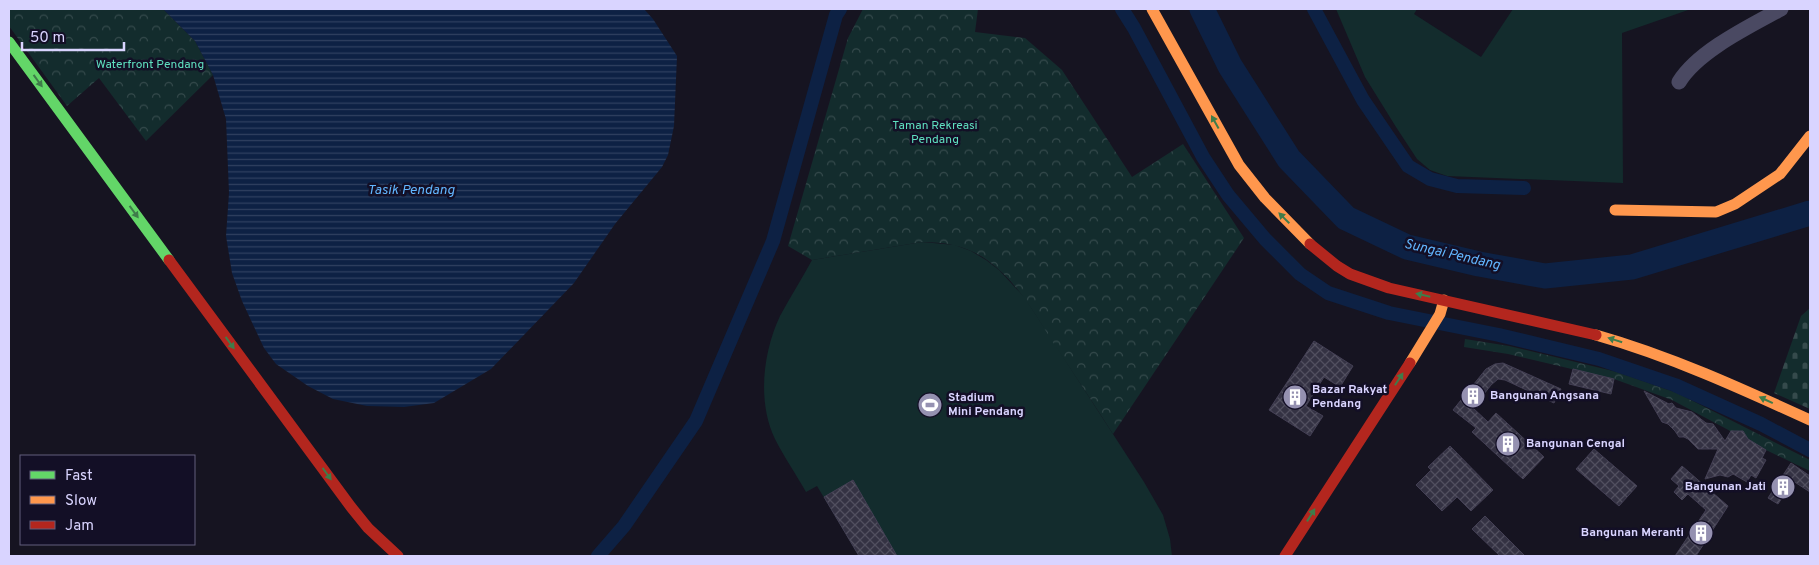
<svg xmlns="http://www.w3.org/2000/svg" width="1819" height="565" viewBox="0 0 1819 565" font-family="Overpass,sans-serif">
<defs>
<pattern id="cemetery-stones" width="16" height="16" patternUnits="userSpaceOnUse" patternTransform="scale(1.25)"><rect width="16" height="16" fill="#132c2d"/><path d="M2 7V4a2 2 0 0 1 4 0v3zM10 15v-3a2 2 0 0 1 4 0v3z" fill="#354a4c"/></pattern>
<pattern id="park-crowns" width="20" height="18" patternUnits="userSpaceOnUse" patternTransform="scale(1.25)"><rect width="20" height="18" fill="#132c2d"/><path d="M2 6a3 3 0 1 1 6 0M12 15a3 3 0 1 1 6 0" fill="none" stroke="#354a4c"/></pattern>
<pattern id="water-rules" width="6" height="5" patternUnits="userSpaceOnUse" patternTransform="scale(1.25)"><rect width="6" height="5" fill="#0d2144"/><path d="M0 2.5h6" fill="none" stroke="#304060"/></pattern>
<pattern id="building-cross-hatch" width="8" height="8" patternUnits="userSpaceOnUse" patternTransform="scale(1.25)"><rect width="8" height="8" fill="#343243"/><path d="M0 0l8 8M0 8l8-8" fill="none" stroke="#514f5f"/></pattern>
</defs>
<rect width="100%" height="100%" fill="#161421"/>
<g fill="#132c2d">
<polygon points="1336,9 1417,9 1414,14 1481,57 1513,9 1691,9 1622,33 1623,183 1447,176 1430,170 1417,159 1396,127 1365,77"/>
<path d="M 922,242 L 955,245 L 971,251 L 986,260 L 999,270 L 1025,298 L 1144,482 L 1163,515 L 1170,539 L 1172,556 L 859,556 L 817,486 L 806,492 C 796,474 784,457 775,439 C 757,402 763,352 780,316 C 790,297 802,279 812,260 Z"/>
</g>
<polygon fill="url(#cemetery-stones)" points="1810,308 1810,409 1774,393 1801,316"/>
<g fill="url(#park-crowns)">
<polygon points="9,9 163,9 195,41 213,75 146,141 99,78 67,106 9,26"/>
<path d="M 863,9 L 978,9 L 975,32 L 1025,38 L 1062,70 L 1132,177 L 1183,144 L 1244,238 L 1113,434 C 1094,404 1074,374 1054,344 C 1035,314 1017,281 987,260 C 967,246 946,242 922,242 L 812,260 L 788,246 L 848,38 Z"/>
<polygon points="1465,339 1509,346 1617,372 1677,393 1810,460 1810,471 1766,450 1672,400 1614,379 1508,354 1464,347"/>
</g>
<polygon fill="url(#water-rules)" points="163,9 644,9 653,19 677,56 674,126 668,155 662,167 615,224 574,283 491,369 434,403 404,407 367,406 333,399 308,386 276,364 264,348 242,301 232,273 226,236 229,193 226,119 213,75 195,41"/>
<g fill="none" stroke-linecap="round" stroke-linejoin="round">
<g stroke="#0d2144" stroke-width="14">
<polyline points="1122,9 1134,28 1203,157 1228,195 1265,239 1300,274 1328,293 1389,313 1499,335 1599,359 1675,385 1761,424 1810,450"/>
<polyline points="1314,9 1363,100 1408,166 1430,179 1457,186 1524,188"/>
<polyline points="598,556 624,526 696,421 773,241 836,15 840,9"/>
</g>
<polyline stroke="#0d2144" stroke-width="25" points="1202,9 1230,66 1289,159 1346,218 1407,247 1479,264 1545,276 1632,267 1810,213"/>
</g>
<g fill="url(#building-cross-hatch)" stroke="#433f54">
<polygon points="1314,341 1353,366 1340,387 1324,377 1306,406 1323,416 1310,436 1269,410"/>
<polygon points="1503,363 1561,389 1554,403 1505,380 1498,379 1491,385 1473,408 1488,422 1496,413 1544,457 1523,479 1472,432 1476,428 1453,410 1486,369 1495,364"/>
<polygon points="1573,369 1614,379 1611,394 1569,384"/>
<polygon points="1644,391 1669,404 1672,403 1676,408 1692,412 1706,423 1713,424 1725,441 1731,431 1743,431 1748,439 1766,450 1762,458 1766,460 1756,478 1751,475 1747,482 1733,474 1728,477 1720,475 1705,479 1718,449 1698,449 1688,439 1684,437 1679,437 1675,431 1668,424 1662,422"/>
<polygon points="1450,446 1493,490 1471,511 1457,497 1442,511 1416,485 1431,470 1428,467"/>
<polygon points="1594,449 1637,486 1619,506 1576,469"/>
<polygon points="1791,463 1810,476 1810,492 1793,481 1778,504 1768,498"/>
<polygon points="1682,466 1728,506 1696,556 1675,556 1706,510 1688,494 1682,500 1674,492 1679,486 1671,479"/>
<polygon points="853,480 897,556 859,556 824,497"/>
<polygon points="1485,516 1525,556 1500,556 1472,529"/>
</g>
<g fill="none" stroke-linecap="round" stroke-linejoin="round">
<path stroke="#4a4962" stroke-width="15" d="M 1679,82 C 1698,51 1750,26 1781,9"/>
<polyline stroke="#63d668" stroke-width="11" points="9,42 169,260"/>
<g stroke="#ff974d" stroke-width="11">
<polyline points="1152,9 1239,165 1265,198 1310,244"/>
<polyline points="1615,210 1716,212 1735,204 1780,174 1810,136"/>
<path d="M 1596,335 C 1670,356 1740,388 1810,420"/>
<polyline points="1410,363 1440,314 1444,300"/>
</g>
<g stroke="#b3261e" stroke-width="11">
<polyline points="1310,244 1337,266 1350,274 1389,288 1596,335"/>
<polyline points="169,260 351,507 368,528 398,556"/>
<polyline points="1285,556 1410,363"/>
</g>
</g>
<defs><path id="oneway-solid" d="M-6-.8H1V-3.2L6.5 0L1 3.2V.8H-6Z" transform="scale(1.25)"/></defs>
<g fill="#3f7c4a">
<use href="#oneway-solid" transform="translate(38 81) rotate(54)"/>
<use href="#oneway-solid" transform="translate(1215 122) rotate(-119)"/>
<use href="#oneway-solid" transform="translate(134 212) rotate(54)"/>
<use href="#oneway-solid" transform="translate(1284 218) rotate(-135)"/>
<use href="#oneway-solid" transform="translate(1423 295) rotate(-167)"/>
<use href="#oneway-solid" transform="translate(1615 340) rotate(-163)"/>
<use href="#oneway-solid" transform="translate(230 343) rotate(54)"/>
<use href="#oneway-solid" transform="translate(1399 379) rotate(-57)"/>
<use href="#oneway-solid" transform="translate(1766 400) rotate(-155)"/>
<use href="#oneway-solid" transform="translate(327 474) rotate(54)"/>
<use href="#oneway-solid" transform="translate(1311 515) rotate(-58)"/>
</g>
<defs>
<symbol id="building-disc" viewBox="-11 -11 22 22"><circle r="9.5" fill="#9591b1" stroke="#130f26"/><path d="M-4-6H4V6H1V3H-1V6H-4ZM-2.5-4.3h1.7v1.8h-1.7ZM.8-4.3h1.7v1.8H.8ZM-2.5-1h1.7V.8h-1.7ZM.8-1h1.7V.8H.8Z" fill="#fff"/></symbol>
<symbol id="stadium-disc" viewBox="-11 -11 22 22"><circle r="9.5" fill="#9591b1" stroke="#130f26"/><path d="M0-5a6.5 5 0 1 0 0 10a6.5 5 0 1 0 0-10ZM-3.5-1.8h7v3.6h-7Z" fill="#fff"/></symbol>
</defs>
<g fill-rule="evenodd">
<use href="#building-disc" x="1459" y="382" width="28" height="28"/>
<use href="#building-disc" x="1281" y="383" width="28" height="28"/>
<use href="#stadium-disc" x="916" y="391" width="28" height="28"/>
<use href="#building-disc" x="1494" y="430" width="28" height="28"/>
<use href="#building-disc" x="1769" y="473" width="28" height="28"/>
<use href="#building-disc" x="1687" y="519" width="28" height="28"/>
</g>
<g text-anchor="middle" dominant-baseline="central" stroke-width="5" stroke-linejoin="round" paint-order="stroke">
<g font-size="12" fill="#5fe0c0" stroke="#130f26">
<text x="150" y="65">Waterfront Pendang</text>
<text x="935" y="126">Taman Rekreasi<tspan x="935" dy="14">Pendang</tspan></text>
</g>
<g font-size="12" font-weight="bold" fill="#d9d4ff" stroke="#130f26" text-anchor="start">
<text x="1312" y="390">Bazar Rakyat<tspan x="1312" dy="14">Pendang</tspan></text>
<text x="1490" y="396">Bangunan Angsana</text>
<text x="948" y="398">Stadium<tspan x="948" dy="14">Mini Pendang</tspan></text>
<text x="1526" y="444">Bangunan Cengal</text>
<text x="1766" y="487" text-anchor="end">Bangunan Jati</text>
<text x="1684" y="533" text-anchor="end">Bangunan Meranti</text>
</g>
<g font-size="14" font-style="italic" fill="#62b6ff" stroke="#130f26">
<text x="411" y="190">Tasik Pendang</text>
<text transform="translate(1452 255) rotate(13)">Sungai Pendang</text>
</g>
</g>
<rect width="1819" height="565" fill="none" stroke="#d9d4ff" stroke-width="20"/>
<rect x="20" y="455" width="175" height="90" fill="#130f26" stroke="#625e7d"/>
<rect x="30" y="471" width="25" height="8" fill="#63d668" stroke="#625e7d"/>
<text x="65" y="480" font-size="15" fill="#d9d4ff">Fast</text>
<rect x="30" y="496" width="25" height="8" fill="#ff974d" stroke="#625e7d"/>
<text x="65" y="505" font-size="15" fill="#d9d4ff">Slow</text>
<rect x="30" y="521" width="25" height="8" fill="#b3261e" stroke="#625e7d"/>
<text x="65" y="530" font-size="15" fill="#d9d4ff">Jam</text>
<path d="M22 42v8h102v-8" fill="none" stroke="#d9d4ff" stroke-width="2.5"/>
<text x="30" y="42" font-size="15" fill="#d9d4ff" stroke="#130f26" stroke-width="4" paint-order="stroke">50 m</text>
</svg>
